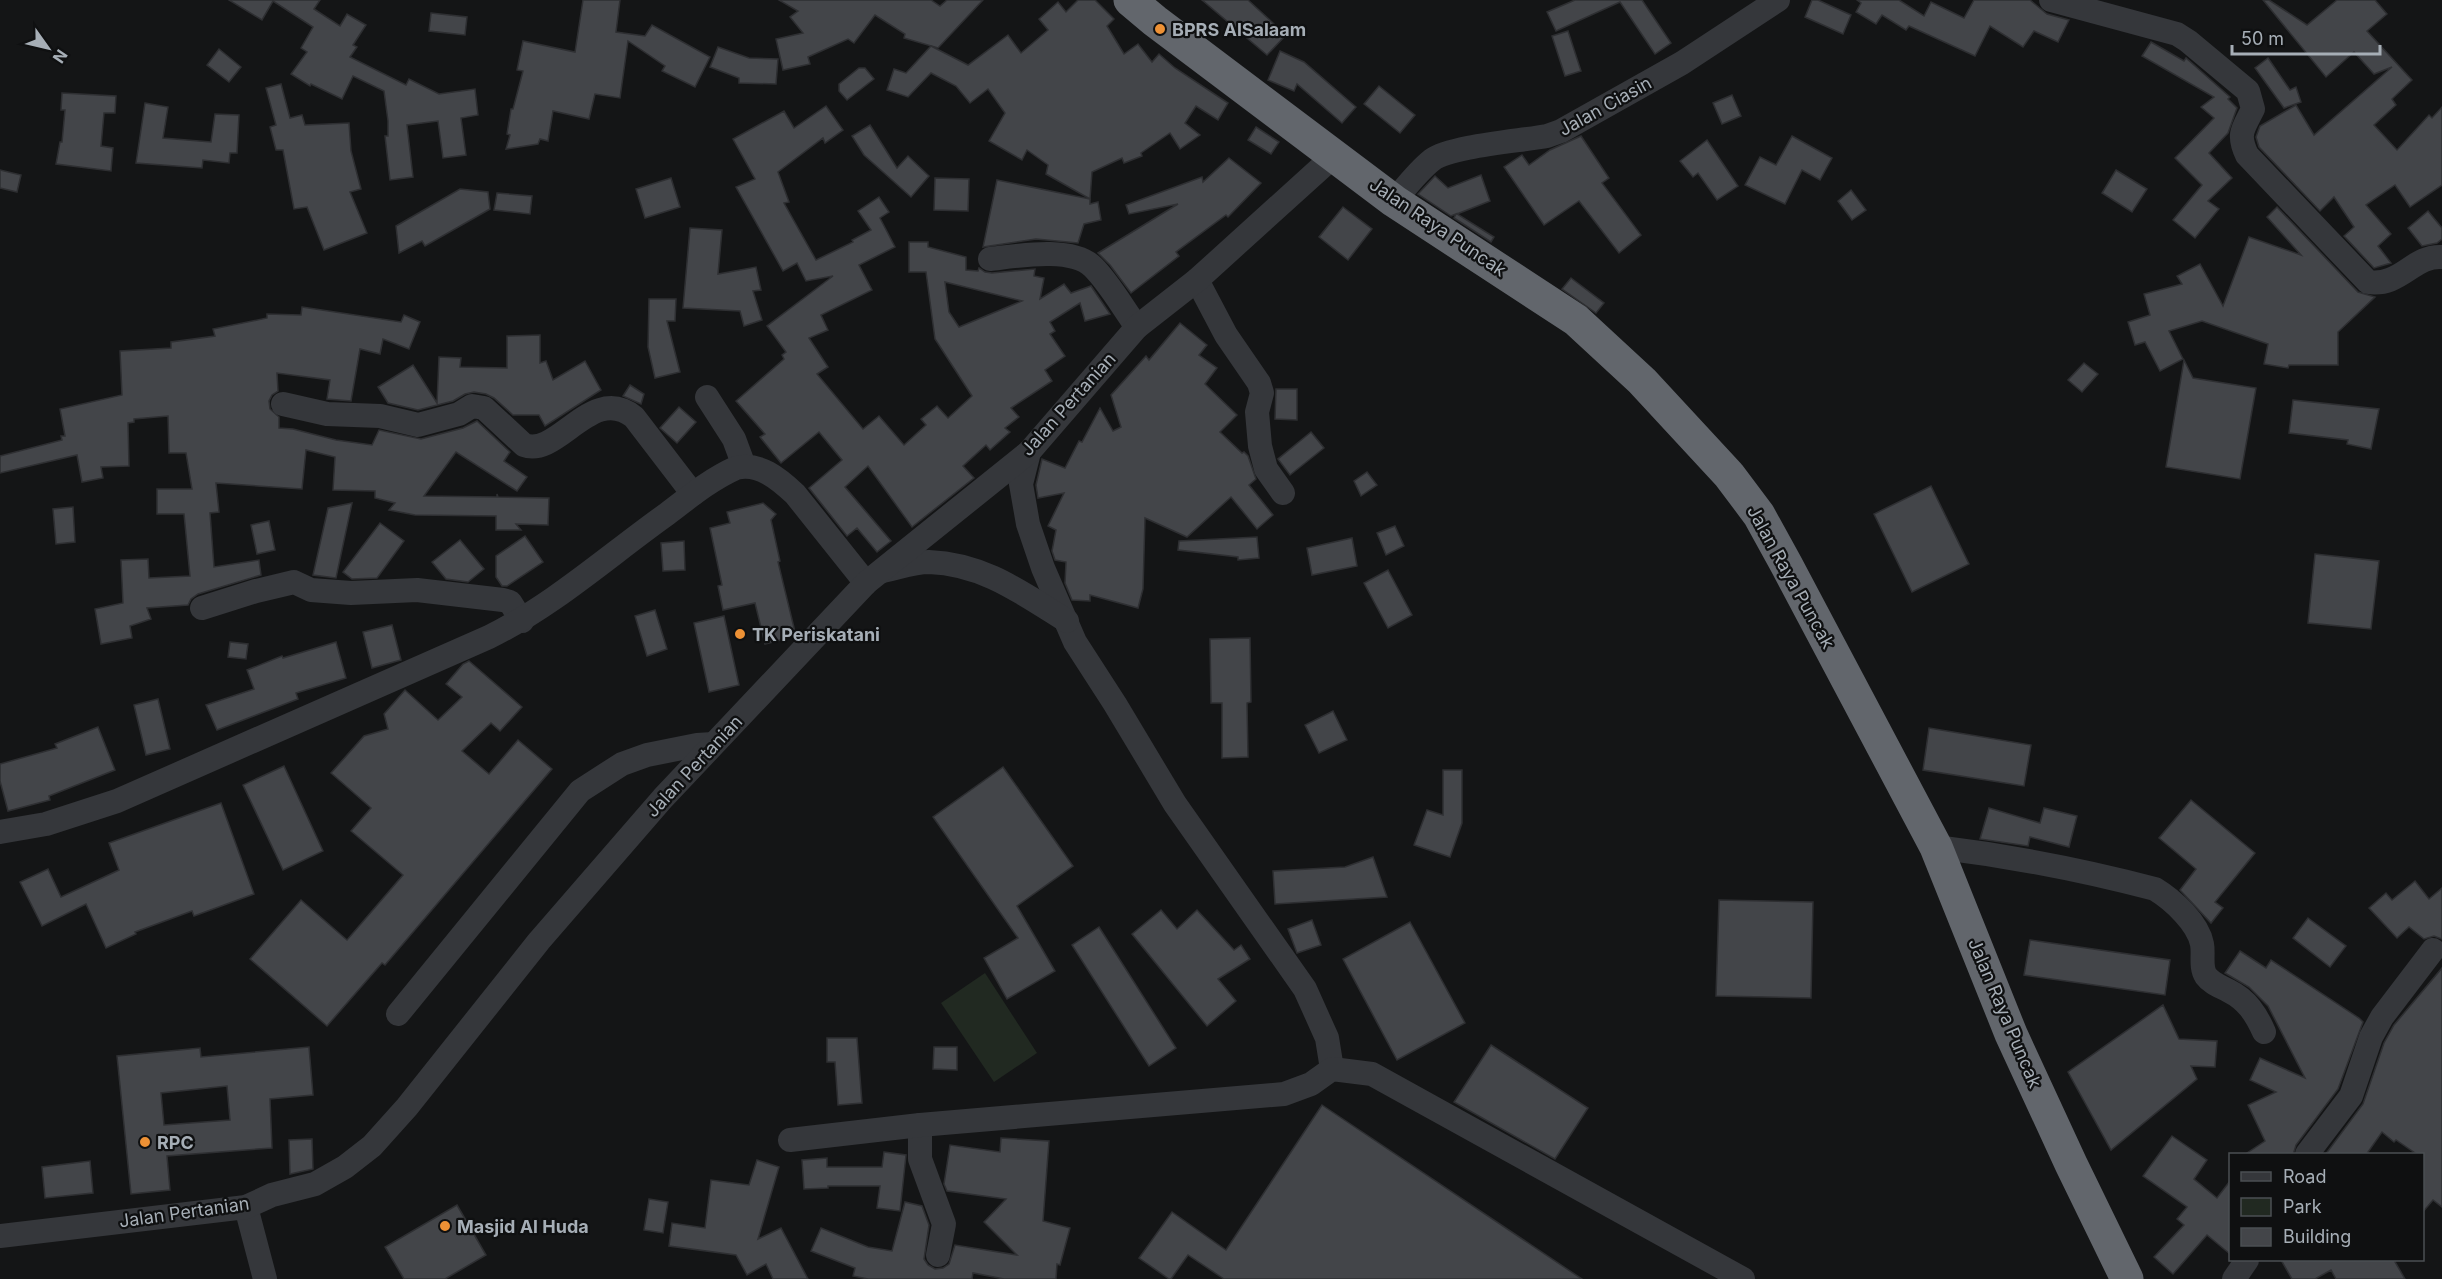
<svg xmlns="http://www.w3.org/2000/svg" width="2442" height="1279" viewBox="0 0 2442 1279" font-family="Inter,sans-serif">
<rect width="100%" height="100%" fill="#141516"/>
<polygon fill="#212921" points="985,973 1037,1053 994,1082 941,1003"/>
<g fill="#434549" stroke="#2e2f32" stroke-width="1.5" fill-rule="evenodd">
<polygon points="229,0 320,0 314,9 340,26 347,14 366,25 353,45 357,47 350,57 406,85 409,79 439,94 475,89 478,115 461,118 466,155 443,158 438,121 407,125 413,177 390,180 385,136 388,136 388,121 384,91 353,76 342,99 311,84 310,86 291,74 307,52 301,48 313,27 273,1 262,20"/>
<polygon points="583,0 620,0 616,32 645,36 652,25 710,57 695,87 662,71 665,66 628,41 620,98 595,94 589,119 553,111 548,141 540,139 538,144 506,149 510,135 507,134 511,109 513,109 523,71 517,70 523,41 575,52"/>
<polygon points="779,0 931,0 940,6 947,0 983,0 938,48 904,38 905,34 875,15 854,43 848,39 808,57 810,64 783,70 776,39 803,33 790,17 798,11"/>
<polygon points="1078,0 1095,0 1114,19 1107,26 1124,54 1138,44 1152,62 1159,54 1175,68 1228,103 1218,120 1196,106 1185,123 1200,135 1180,149 1170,133 1141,153 1142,156 1124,163 1122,158 1092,172 1090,199 1046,174 1048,165 1027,150 1022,160 989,141 1005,113 988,89 970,103 956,86 931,73 908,97 887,90 894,69 906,73 931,46 968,65 1008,35 1021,53 1048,30 1039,19 1058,2 1066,12"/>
<polygon points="1202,0 1248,0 1286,35 1267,55"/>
<polygon points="1575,0 1642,0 1671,43 1655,54 1620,2 1556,31 1547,12"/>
<polygon points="1812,0 1818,0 1851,15 1843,34 1805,17"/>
<polygon points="1857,0 1899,0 1924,16 1931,2 1964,18 1974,0 2030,0 2047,14 2069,20 2058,42 2034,31 2023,47 1990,26 1975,56 1909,26 1906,30 1882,15 1876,24 1856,12 1861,3"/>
<polygon points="2263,0 2269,0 2307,25 2337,0 2375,0 2387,14 2367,31 2412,80 2392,99 2396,105 2374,125 2397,150 2429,115 2432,118 2442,107 2442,185 2410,207 2395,185 2366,205 2391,234 2378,246 2391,263 2374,268 2344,236 2354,227 2334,197 2320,211 2259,147 2256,137 2260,126 2296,105 2314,135 2392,67 2374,74 2354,52 2326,77"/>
<polygon points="431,13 467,17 465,35 429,31"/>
<polygon points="1568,31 1581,71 1565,76 1552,36"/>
<polygon points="2151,42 2184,61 2186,58 2230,97 2228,99 2237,108 2228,133 2209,153 2232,178 2208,201 2219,209 2195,238 2173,220 2202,185 2175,158 2214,118 2201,107 2214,97 2142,56"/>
<polygon points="718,47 749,58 778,59 776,84 739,83 739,78 710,67"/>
<polygon points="219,49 241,67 229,82 207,65"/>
<polygon points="1280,51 1304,62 1356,107 1342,123 1297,84 1294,91 1268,80"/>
<polygon points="2268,58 2290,90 2296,87 2301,102 2284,108 2255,68"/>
<polygon points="859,68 865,68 874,79 847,100 839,91 839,84"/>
<polygon points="281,84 290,118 302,115 305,125 349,123 351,151 361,189 350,192 367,233 324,250 307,207 294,209 283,150 276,150 270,127 276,125 266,88"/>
<polygon points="1379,86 1415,115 1400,133 1364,104"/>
<polygon points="62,93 116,96 115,113 104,113 101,146 113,148 111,171 56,164 60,142 62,142 65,110 61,110"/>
<polygon points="1732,95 1741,116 1722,124 1713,103"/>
<polygon points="145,103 168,107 163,138 211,142 215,114 239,115 237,153 230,153 229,163 203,160 202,168 136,163"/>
<path d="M 826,106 L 843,130 L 825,143 L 823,138 L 778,172 L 789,202 L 784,203 L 816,260 L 853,242 L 852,240 L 871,230 L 858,211 L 879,197 L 889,212 L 880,218 L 895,247 L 859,265 L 872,290 L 821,315 L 828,330 L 809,338 L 828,367 L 817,374 L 863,429 L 879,416 L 904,445 L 926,425 L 921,419 L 937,406 L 948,418 L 972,396 L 935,339 L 926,272 L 909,272 L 909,242 L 928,242 L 928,247 L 966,257 L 966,270 L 978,271 L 979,268 L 985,272 L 992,273 L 1035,269 L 1034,276 L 1044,278 L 1040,299 L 1064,284 L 1071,293 L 1091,286 L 1110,314 L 1085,321 L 1080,303 L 1050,322 L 1055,331 L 1050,334 L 1065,356 L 1045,370 L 1052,381 L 1011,408 L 1019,417 L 1005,428 L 1010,432 L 990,450 L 986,445 L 963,466 L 974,478 L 912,527 L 868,466 L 845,487 L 891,541 L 877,552 L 857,528 L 847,536 L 809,488 L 842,460 L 819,432 L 781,463 L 760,437 L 765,434 L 736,401 L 784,359 L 782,355 L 786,352 L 767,326 L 833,276 L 806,281 L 797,263 L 783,271 L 736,187 L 755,179 L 733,139 L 784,111 L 794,128 ZM 945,282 L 1022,301 L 959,327 L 949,312 Z"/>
<polygon points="870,125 897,168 908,156 929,176 911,197 864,155 852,136"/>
<polygon points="1256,127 1279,142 1271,154 1248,140"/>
<polygon points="1581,136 1609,178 1602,183 1641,235 1619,253 1579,201 1544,225 1504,167 1522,155 1529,165 1550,150"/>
<polygon points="1792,136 1832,158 1820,180 1802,170 1785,204 1745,185 1760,157 1776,165"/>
<polygon points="1707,140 1738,186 1717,200 1698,173 1693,177 1680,161"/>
<polygon points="1229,158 1261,183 1228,217 1226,215 1176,252 1179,256 1131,293 1110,265 1098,253 1178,204 1129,214 1126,205 1202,177 1203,182"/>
<polygon points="0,170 21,175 17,192 0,188"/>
<polygon points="2116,170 2147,189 2132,212 2102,193"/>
<polygon points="1481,175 1490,201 1457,214 1494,237 1491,242 1454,218 1456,214 1451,216 1418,194 1435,176 1448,188"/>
<polygon points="671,178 680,207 645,218 636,189"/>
<polygon points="935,178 969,179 968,211 934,210"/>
<polygon points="997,180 1090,199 1090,204 1098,202 1101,220 1084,224 1078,243 1036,239 983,247"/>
<polygon points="460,189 488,192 490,209 425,246 422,241 399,253 396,226"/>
<polygon points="1851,190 1866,210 1852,220 1838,201"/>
<polygon points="497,193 532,196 530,214 494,210"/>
<polygon points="1343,207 1372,229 1348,260 1319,237"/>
<polygon points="2277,207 2358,292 2375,297 2338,332 2338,365 2289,365 2288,368 2264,364 2268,344 2202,321 2169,331 2183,359 2160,371 2145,342 2135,345 2128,322 2150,315 2144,294 2182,284 2177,276 2200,264 2223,306 2249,237 2301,255 2267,217"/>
<polygon points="2428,211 2442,228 2442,239 2437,243 2422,246 2408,228"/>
<polygon points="690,228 722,230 718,274 756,267 761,290 753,291 762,320 744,326 740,311 683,308"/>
<polygon points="1571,278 1604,303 1596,313 1562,289"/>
<polygon points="649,299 676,299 675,321 667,321 680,372 655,378 648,347"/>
<polygon points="302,307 401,322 404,315 420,322 409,349 383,339 380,354 360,349 351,401 327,399 330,380 277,373 278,391 272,395 269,401 270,409 279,417 279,428 293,429 336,440 372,445 379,430 421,439 463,428 477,421 510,452 504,461 527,477 517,491 456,452 424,496 497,497 497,494 498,497 549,498 548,525 516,524 521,530 496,530 496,516 415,515 389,510 395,503 375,498 375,491 333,490 335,457 306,450 302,489 216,483 219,512 210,513 214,567 259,560 261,575 198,594 191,599 188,605 147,608 151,619 130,626 132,638 101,644 95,609 123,603 121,560 148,559 149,578 190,576 184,514 157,514 157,489 192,489 186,453 169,453 168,416 134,419 134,422 128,423 129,466 101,467 103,478 82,482 77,455 0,473 0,456 62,440 61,436 65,436 60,409 122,395 120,351 171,348 171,342 215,336 213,329 267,318 267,314 301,315"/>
<polygon points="1180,323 1207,345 1199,355 1217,368 1205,384 1237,415 1220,432 1242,453 1244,452 1248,456 1256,479 1249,485 1273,515 1257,529 1231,497 1187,537 1145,518 1143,589 1138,608 1090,595 1090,601 1072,600 1065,583 1066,562 1055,560 1052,551 1056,530 1048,526 1064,493 1038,498 1036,485 1042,459 1065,468 1079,441 1082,442 1100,408 1113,431 1121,427 1111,395 1146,356 1149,360"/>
<polygon points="540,335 540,363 546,361 553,380 585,361 601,390 545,426 539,415 513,415 494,398 486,394 474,392 465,394 453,401 418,410 388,403 378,387 413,365 437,403 439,357 461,358 460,367 507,368 507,336"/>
<polygon points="2184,360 2193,378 2256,388 2240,479 2166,467"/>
<polygon points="2084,363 2098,374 2082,392 2068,380"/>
<polygon points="630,385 644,394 641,404 623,396"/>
<polygon points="1276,389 1297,389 1297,420 1275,419"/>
<polygon points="2293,400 2379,409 2371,449 2347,444 2348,440 2289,433"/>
<polygon points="679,407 696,422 677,443 660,428"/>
<polygon points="1311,432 1324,448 1290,475 1278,459"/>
<polygon points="1367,472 1377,485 1361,496 1354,481"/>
<polygon points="1931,486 1969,564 1912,592 1874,514"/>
<polygon points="352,503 336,578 313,575 328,508"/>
<polygon points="763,503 776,514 771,520 780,561 778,562 796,636 765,644 755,603 723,610 718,586 722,585 710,528 730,523 727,512"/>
<polygon points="73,507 75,542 56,544 53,509"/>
<polygon points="269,521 275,550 257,554 251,525"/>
<polygon points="380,523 404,541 377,578 352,579 343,572"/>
<polygon points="1395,526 1404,546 1386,555 1377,533"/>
<polygon points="525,536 543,562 507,586 502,586 496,577 496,556"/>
<polygon points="1257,537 1259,558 1238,560 1238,557 1178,550 1179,541"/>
<polygon points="1352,538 1357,566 1312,575 1307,548"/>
<polygon points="460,540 484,569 468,582 446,579 432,562"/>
<polygon points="684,541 685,570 663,571 661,543"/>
<polygon points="2315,554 2379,561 2371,629 2308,623"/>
<polygon points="1388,570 1412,615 1388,628 1364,583"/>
<polygon points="655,610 667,649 647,656 635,616"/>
<polygon points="724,616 739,685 709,692 694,623"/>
<polygon points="392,625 401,660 372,668 363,632"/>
<polygon points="1250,638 1251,702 1247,703 1248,757 1222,758 1222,703 1211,703 1210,639"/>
<polygon points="230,642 248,644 246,659 228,657"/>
<polygon points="336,642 346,678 296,693 298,699 217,730 206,705 254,689 247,670 282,656 283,658"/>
<polygon points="469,661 522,707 500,731 491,723 462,751 489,774 518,740 552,769 385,965 382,963 327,1026 250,959 301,900 347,940 403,875 351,831 371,808 331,773 364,736 388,729 384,714 405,690 438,720 462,697 446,684 463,664"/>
<polygon points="158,699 170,749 146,755 134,705"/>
<polygon points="1333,711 1347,740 1319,753 1305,725"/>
<polygon points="98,727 115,770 49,796 50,800 8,811 0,781 0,764 57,748 55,744"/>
<polygon points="1929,728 2031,745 2024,786 1923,770"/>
<polygon points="284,766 323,851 283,870 243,785"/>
<polygon points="1003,767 1073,866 1017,906 1055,971 1007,999 984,958 1018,938 933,817"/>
<polygon points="1443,770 1462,770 1462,823 1450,857 1414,845 1427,810 1443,815"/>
<polygon points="2191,800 2255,853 2215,902 2223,908 2211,923 2180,890 2196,869 2159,838"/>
<polygon points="221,803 254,894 194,916 192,911 135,932 136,934 106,948 86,904 42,926 20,882 48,869 61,897 119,870 109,843"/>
<polygon points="1989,808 2040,823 2044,808 2077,816 2069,847 2030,837 2028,846 1980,839"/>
<polygon points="1373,857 1387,897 1275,904 1273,871 1345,867"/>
<polygon points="2415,881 2429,899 2442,888 2442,939 2434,936 2424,939 2409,927 2397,938 2369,908 2386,893 2392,900"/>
<polygon points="1719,900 1813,902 1811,998 1716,996"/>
<polygon points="1161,910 1177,929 1197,910 1234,950 1241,945 1250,959 1218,979 1236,1001 1207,1026 1132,934"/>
<polygon points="2308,918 2346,946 2330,967 2293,938"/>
<polygon points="1312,920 1321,945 1297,953 1288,929"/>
<polygon points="1410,922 1465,1023 1397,1060 1343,959"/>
<polygon points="1099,927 1176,1048 1149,1066 1072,945"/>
<polygon points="2030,940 2170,960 2165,995 2024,975"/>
<polygon points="2240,951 2266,968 2271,960 2359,1018 2363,1022 2338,1089 2296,1145 2293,1155 2244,1155 2265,1141 2248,1105 2276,1092 2250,1080 2260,1058 2305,1078 2268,1006 2249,987 2225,973"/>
<polygon points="2442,968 2442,1207 2433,1200 2422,1213 2422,1155 2418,1155 2396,1140 2394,1142 2382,1132 2366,1155 2325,1155 2363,1104 2384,1043 2394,1025"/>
<polygon points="2163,1005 2179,1039 2217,1041 2215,1067 2191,1066 2197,1079 2111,1150 2068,1072"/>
<polygon points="827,1038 857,1038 862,1103 838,1105 835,1062 827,1062"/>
<polygon points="1491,1045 1588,1108 1555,1159 1454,1102"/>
<path d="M 309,1047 L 313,1095 L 270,1099 L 272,1148 L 167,1156 L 170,1190 L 131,1194 L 117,1056 L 200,1048 L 201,1057 ZM 227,1086 L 230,1120 L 164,1125 L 161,1093 Z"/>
<polygon points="934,1047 957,1047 957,1070 933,1069"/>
<polygon points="1322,1105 1582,1279 1224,1279 1188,1255 1171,1279 1169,1279 1139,1258 1172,1212 1226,1250"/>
<polygon points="2172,1136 2207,1160 2194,1179 2217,1198 2230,1181 2230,1254 2207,1235 2173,1274 2154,1257 2184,1225 2177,1219 2187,1207 2143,1176"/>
<polygon points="1001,1138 1049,1141 1043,1221 1070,1228 1060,1265 1057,1264 1056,1279 1004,1279 973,1273 972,1279 868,1279 853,1276 855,1268 811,1251 821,1228 868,1247 892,1251 905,1202 922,1206 929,1225 924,1259 928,1265 935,1269 943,1268 949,1264 955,1245 1017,1255 984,1222 1006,1199 947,1191 944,1184 950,1145 1000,1152"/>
<polygon points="312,1139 313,1169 290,1174 289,1140"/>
<polygon points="884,1152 906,1155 900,1211 877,1208 880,1186 828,1186 828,1188 804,1189 802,1160 827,1158 827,1167 882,1167"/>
<polygon points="757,1160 779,1167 758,1239 781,1228 808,1279 773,1279 766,1264 747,1275 736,1255 669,1246 672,1223 705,1228 711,1180 749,1185"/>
<polygon points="90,1161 93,1193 45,1198 42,1167"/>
<polygon points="649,1199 668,1202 663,1233 644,1230"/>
<polygon points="457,1205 486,1255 445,1279 404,1279 385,1247"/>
<polygon points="2281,1260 2394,1260 2405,1279 2336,1279 2331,1270 2315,1279 2292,1279"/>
</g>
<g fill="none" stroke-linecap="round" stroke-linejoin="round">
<g stroke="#35373b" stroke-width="24">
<path d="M 2051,0 L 2177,34 L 2188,41 L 2248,91 L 2253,109 C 2243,129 2237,134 2247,155 L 2368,282 C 2401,287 2413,255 2442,257"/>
<path d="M 1394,201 C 1406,187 1418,171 1432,160 C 1451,146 1521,141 1547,136 L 1561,131 L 1682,63 L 1778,0"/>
<path d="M 990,259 C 1017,256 1072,246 1093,267 C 1110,284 1123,308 1137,327"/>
<polyline points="1197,280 1226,335 1259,383 1262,393 1257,412 1260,446 1266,469 1283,493"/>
<polyline points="707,397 734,439 744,466"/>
<path d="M 283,404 L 327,414 L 380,416 L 418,425 L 459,414 L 472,406 L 484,408 L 524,445 C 558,458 592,383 634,417 L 693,494"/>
<polyline points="1029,452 1021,484 1028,524 1043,568 1075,642 1115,704 1175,804 1305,989 1327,1038 1332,1069"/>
<path d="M 883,571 C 898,568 914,562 929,562 C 984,564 1022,593 1067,621"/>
<polyline points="202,608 256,591 294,582 311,590 351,593 417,590 503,600 510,602 522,621"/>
<path d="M 0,832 L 46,824 L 117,801 L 489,637 C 554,605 608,556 667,514 C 688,498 711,479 736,468 C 759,462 779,479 795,494 L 866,583"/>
<path d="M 1936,847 C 2010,856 2083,870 2155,889 C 2173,900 2198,923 2202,944 C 2204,954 2200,967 2206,976 C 2212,984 2220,986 2229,991 C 2247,1000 2256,1014 2264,1032"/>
<polyline points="398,1014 580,791 622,764 647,755 697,745 713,744"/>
<polyline points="920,1125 920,1159 944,1224 938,1255"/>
<polyline points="790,1140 920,1125 1284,1094 1311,1084 1332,1069 1372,1074 1743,1279"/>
<polyline points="2307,1154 2351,1096 2371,1037 2382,1017 2433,950"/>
<polyline points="246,1207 265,1279"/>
<polyline points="0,1236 246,1207 272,1195 315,1184 345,1167 372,1146 407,1107 539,941 663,798 866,583 1029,452 1137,327 1197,280 1335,155"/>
<polyline points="2234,1279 2247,1260"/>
</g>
<polyline stroke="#62666c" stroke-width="33" points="1130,0 1155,21 1394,201 1576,320 1642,381 1729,475 1759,515 1786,564 1936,847 2011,1034 2071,1164 2127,1279"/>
</g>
<g fill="#ed9135" stroke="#0f1011" stroke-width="2">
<circle cx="1160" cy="29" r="6"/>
<circle cx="740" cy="634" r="6"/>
<circle cx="145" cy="1142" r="6"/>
<circle cx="445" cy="1226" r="6"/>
</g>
<g text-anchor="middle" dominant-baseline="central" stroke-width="4.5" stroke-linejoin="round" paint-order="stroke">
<g font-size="18" font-weight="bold" fill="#a6aeb6" stroke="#0f1011" text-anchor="start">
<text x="1172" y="29">BPRS AlSalaam</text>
<text x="752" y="634">TK Periskatani</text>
<text x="157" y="1142">RPC</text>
<text x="457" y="1226">Masjid Al Huda</text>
</g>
<g font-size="18" fill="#a6aeb6" stroke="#0f1011">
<text transform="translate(1605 106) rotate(-29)">Jalan Ciasin</text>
<text transform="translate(1438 227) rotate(34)">Jalan Raya Puncak</text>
<text transform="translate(1068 404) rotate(-48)">Jalan Pertanian</text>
<text transform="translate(1791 577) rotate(61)">Jalan Raya Puncak</text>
<text transform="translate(694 766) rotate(-47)">Jalan Pertanian</text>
<text transform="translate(2005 1013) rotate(67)">Jalan Raya Puncak</text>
<text transform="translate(184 1212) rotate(-8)">Jalan Pertanian</text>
</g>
</g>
<rect x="2229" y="1153" width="195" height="108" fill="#0f1011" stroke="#4b4f53" stroke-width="1.5"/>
<rect x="2241" y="1172" width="30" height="9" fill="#35373b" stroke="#4b4f53" stroke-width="1.5"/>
<text x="2283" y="1183" font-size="18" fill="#a6aeb6">Road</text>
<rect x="2241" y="1198" width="30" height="18" fill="#212921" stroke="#4b4f53" stroke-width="1.5"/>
<text x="2283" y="1213" font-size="18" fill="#a6aeb6">Park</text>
<rect x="2241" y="1228" width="30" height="18" fill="#434549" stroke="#4b4f53" stroke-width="1.5"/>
<text x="2283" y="1243" font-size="18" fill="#a6aeb6">Building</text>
<g transform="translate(48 48) rotate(124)" stroke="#0f1011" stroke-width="4.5" paint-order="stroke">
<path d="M0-4.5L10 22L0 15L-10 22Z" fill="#a6aeb6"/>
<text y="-9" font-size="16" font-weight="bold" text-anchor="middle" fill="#a6aeb6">N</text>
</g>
<path d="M2232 45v9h148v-9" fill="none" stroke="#a6aeb6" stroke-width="3"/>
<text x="2241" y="45" font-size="18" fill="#a6aeb6" stroke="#0f1011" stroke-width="4.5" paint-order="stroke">50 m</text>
</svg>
